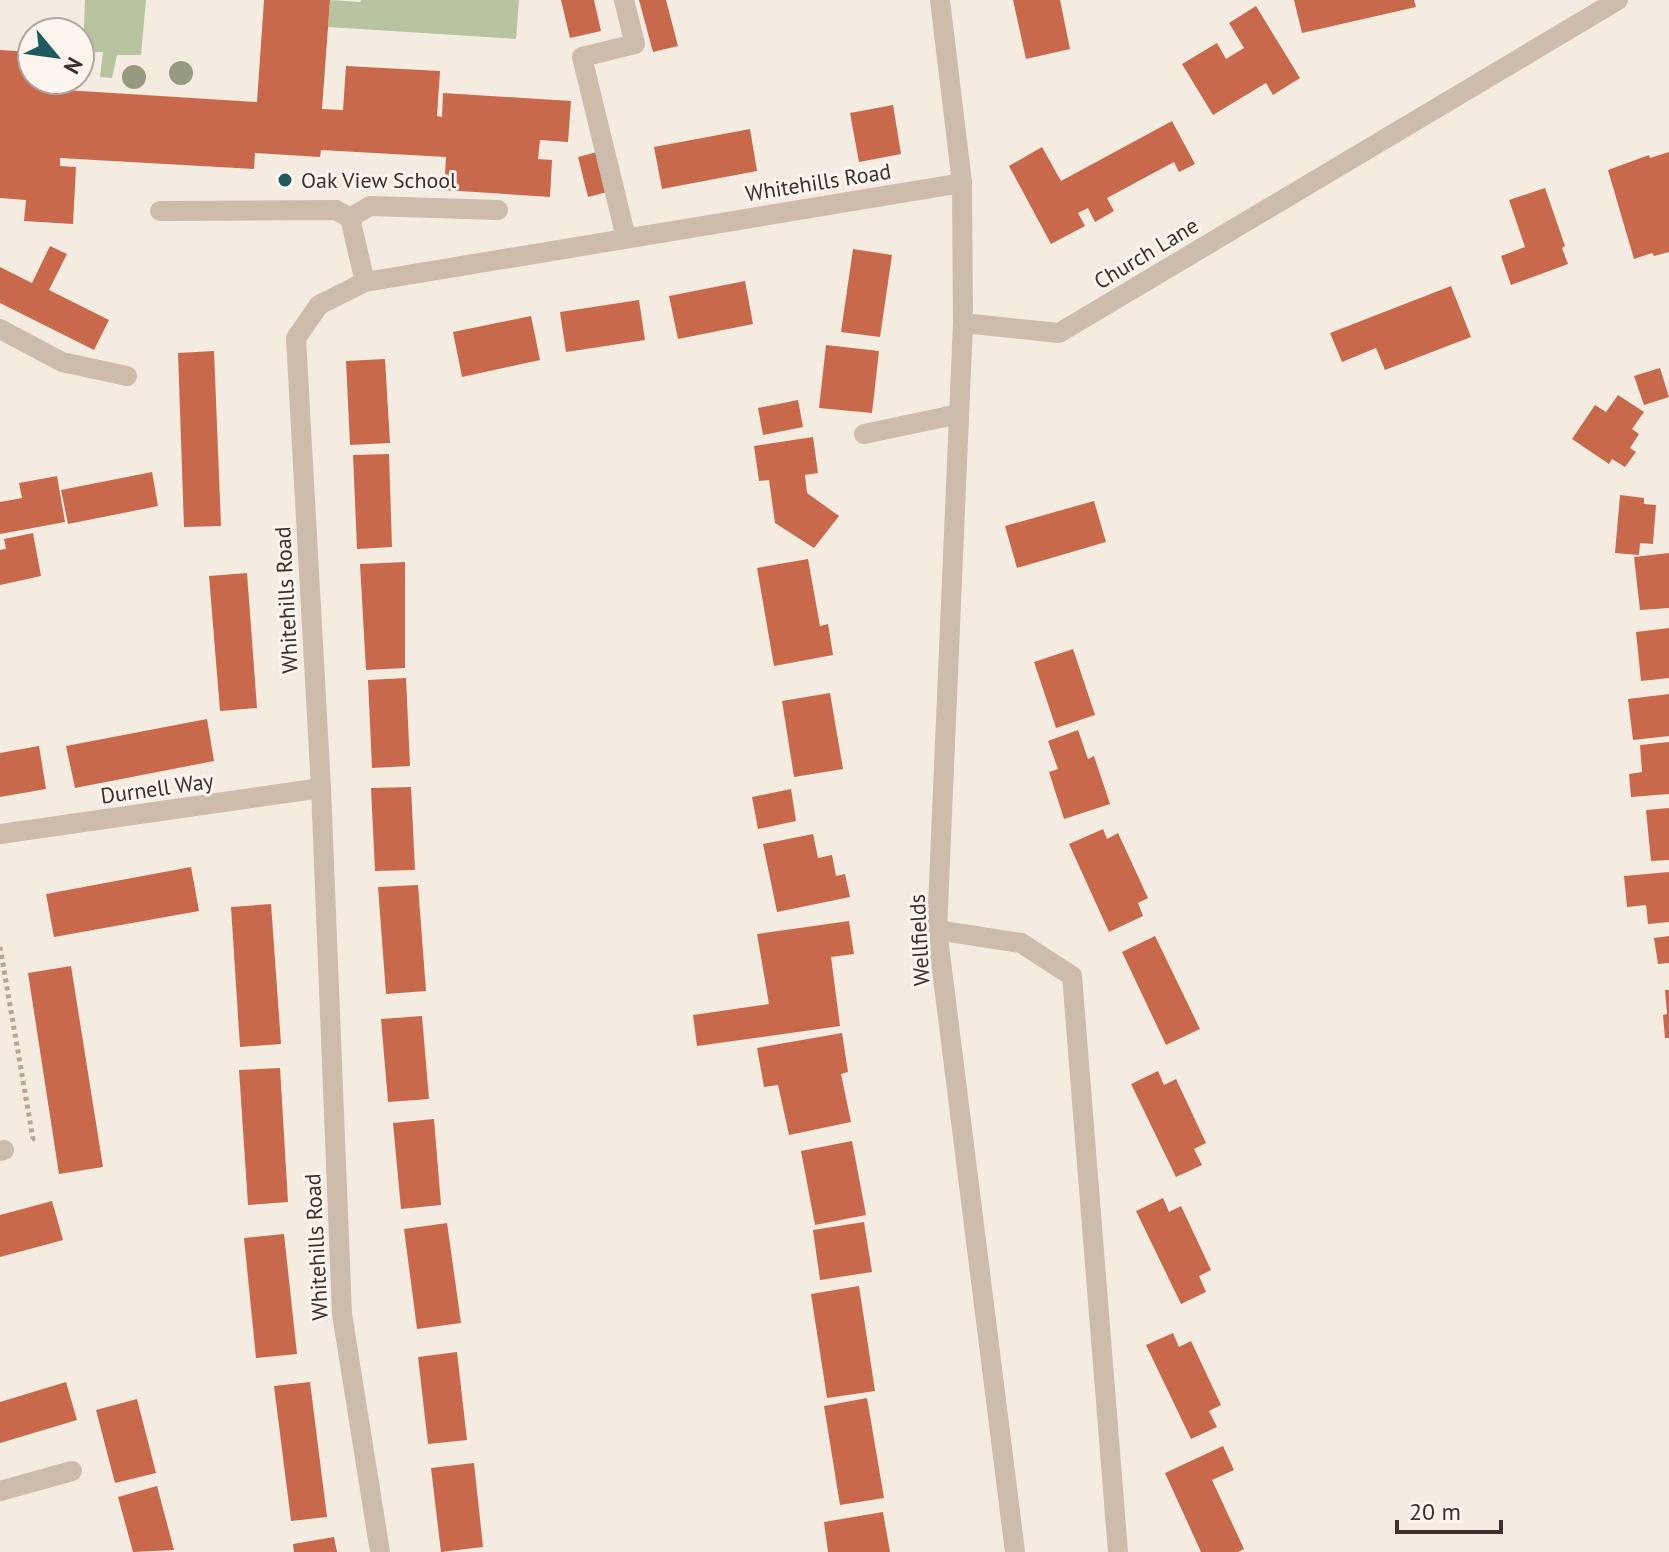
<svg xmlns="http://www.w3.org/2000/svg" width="1669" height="1552" viewBox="0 0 1669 1552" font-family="'PT Sans',sans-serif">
<rect width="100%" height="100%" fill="#f4ebe1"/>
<g fill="#b8c4a0">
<polygon points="85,0 146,0 141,55 117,55 112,78 100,77 103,52 83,52"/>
<polygon points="330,0 360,2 361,0 519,0 516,39 328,27"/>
</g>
<g fill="#c8694b">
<polygon points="264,0 330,0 322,109 343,110 346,66 440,71 437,116 442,117 443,93 571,101 568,142 540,140 538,159 552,160 550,197 444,190 446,157 321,150 320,157 255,153 254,169 60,158 60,166 76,167 73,224 24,221 26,200 0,198 0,50 32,52 32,80 66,80 65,90 257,102"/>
<polygon points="561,0 594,0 601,31 570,38"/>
<polygon points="639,0 666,0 678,46 653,52"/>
<polygon points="1013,0 1060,0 1070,49 1026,59"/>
<polygon points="1294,0 1414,0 1416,7 1302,33"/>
<polygon points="1256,6 1300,78 1273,95 1266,83 1213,115 1182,64 1217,43 1226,59 1244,48 1229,23"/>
<polygon points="893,105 901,154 859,162 850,113"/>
<polygon points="1172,121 1195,164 1179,172 1174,162 1107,198 1114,211 1095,222 1088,208 1078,213 1085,226 1051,244 1009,166 1042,147 1061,181"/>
<polygon points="750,129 757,171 662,189 654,147"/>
<polygon points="597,152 607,192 588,197 578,157"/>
<polygon points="1669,152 1669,252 1654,256 1652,253 1634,259 1608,170 1649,155 1650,158"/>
<polygon points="1545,188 1565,246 1562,248 1568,264 1511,285 1501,256 1525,247 1509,200"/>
<polygon points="50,246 67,254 49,290 109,320 94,350 0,303 0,267 32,283"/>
<polygon points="853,249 892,255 880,337 841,332"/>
<polygon points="745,281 753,324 678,339 669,296"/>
<polygon points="1451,286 1471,337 1385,370 1376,348 1342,362 1330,333"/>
<polygon points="639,300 645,340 566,352 560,312"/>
<polygon points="531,316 540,360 462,377 453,332"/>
<polygon points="826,345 879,351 872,413 819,408"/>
<polygon points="214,351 221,526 184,527 178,353"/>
<polygon points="385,359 390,443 350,445 346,361"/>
<polygon points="1660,368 1669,397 1644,405 1634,376"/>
<polygon points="1618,395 1644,412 1632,429 1639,434 1630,448 1636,452 1625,467 1612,459 1609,464 1572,439 1595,405 1606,412"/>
<polygon points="798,400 803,427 763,435 758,408"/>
<polygon points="813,437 818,473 805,475 807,493 839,516 814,548 775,523 769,480 759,481 754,446"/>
<polygon points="389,454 392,547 357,549 353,455"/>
<polygon points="152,472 158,506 68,524 61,490"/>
<polygon points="57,476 65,522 0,534 0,502 22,498 19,483"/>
<polygon points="1620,495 1644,498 1644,504 1656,505 1653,544 1640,543 1639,555 1615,553"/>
<polygon points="1094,501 1106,542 1017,568 1005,526"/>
<polygon points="33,533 41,576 0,585 0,550 6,549 4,539"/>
<polygon points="1669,553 1669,608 1640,610 1634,557"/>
<polygon points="808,559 820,626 828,624 833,655 774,666 757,568"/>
<polygon points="405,562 405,668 366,670 360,564"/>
<polygon points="247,573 257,708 220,711 209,576"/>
<polygon points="1669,628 1669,678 1641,681 1636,632"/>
<polygon points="1073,649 1095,715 1056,728 1034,662"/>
<polygon points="406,678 410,766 372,768 368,680"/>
<polygon points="830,693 843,769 794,777 782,701"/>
<polygon points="1669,694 1669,736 1633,740 1628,699"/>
<polygon points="207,719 214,761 75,788 66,746"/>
<polygon points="1078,730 1088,759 1094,756 1110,804 1064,819 1049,772 1058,769 1048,741"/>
<polygon points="1669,742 1669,794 1631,797 1629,774 1642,772 1640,745"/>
<polygon points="39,746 46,789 0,797 0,753"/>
<polygon points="411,787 415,870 375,871 371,788"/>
<polygon points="791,789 796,821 758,829 752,797"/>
<polygon points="1669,808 1669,860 1651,861 1646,810"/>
<polygon points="1103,829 1107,839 1118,833 1148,898 1138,903 1143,916 1109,932 1069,844"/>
<polygon points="813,834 818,858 832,855 836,876 845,874 850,897 777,912 763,844"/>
<polygon points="191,867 199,911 54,937 46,894"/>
<polygon points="1669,872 1669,922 1648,924 1646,905 1627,907 1624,876"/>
<polygon points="418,885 426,991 386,994 378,887"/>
<polygon points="271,904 281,1044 240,1047 231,907"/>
<polygon points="849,921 854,954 831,957 840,1026 697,1046 693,1015 769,1004 757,934"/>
<polygon points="1155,936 1200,1029 1166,1045 1122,952"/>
<polygon points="1669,936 1669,963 1658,964 1654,938"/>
<polygon points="71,966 103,1167 59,1174 28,973"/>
<polygon points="1665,990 1669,990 1669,1038 1665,1038 1663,1015 1667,1014"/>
<polygon points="422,1016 429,1099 388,1102 381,1019"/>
<polygon points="842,1033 848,1072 841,1074 851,1122 789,1135 778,1085 764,1087 757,1048"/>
<polygon points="280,1068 288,1202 248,1205 239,1070"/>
<polygon points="1158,1071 1164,1085 1176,1079 1206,1143 1194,1149 1202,1165 1176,1177 1131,1084"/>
<polygon points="434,1119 441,1205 401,1209 393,1123"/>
<polygon points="852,1141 866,1215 815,1225 801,1151"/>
<polygon points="1163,1198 1169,1212 1181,1206 1211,1270 1199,1276 1206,1292 1181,1304 1136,1211"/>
<polygon points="52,1201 63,1240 0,1257 0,1215"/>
<polygon points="864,1222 872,1272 820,1280 813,1230"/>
<polygon points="447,1223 461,1323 417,1329 404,1229"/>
<polygon points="284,1234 297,1354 256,1358 244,1238"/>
<polygon points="859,1286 875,1391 827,1398 811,1294"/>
<polygon points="1173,1333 1179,1347 1191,1341 1221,1405 1209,1411 1217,1427 1191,1439 1146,1345"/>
<polygon points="457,1352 467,1440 428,1444 418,1357"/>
<polygon points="66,1382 77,1420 0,1443 0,1402"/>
<polygon points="310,1382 327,1517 291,1521 274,1386"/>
<polygon points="867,1398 884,1498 840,1505 824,1406"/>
<polygon points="137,1399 156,1473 115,1483 96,1410"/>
<polygon points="1223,1446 1234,1470 1212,1480 1244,1549 1238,1552 1201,1552 1165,1473"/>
<polygon points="474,1463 483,1547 441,1552 431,1468"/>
<polygon points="157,1486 174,1550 133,1552 118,1497"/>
<polygon points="883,1512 890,1552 828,1552 824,1522"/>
<polygon points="334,1537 337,1552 294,1552 293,1544"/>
</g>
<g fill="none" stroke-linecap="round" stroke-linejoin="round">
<polyline stroke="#b9a596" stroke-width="5" stroke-dasharray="4 4" stroke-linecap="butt" points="0,947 33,1139 28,1141"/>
<g stroke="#cdbbac" stroke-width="20">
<polyline points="624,0 635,44 582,57 626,238"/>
<polyline points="940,0 962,183 963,323 937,930 1015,1552"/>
<polyline points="160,211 336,210 350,218 365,282"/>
<polyline points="350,218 370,206 498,210"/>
<polyline points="963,323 1059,333 1618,0"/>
<polyline points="0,329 62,362 127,376"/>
<polyline points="864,434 959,414"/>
<polyline points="0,834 321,788"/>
<polyline points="937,930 1021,943 1072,976 1118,1552"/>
<polyline points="0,1151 4,1150"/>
<polyline points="0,1491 72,1471"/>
<polyline points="380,1552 342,1314 321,788 296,338 319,305 365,282 962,183"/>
</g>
</g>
<g fill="#969b7f">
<circle cx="181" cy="73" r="12"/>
<circle cx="134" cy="77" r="12"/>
</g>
<circle fill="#1f5a5e" stroke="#fbf5ee" stroke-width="3" cx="285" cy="180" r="8"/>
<g text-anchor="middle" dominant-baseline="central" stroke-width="6" stroke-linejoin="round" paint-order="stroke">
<g font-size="22" fill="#3b302b" stroke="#fbf5ee" text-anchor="start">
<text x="301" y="180">Oak View School</text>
</g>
<g font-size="22" fill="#3b302b" stroke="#fbf5ee">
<text transform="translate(818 182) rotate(-9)">Whitehills Road</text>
<text transform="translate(1146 253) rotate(-31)">Church Lane</text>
<text transform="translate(286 600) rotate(-93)">Whitehills Road</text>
<text transform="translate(157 788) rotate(-8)">Durnell Way</text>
<text transform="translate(919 940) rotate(-93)">Wellfields</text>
<text transform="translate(316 1247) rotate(-93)">Whitehills Road</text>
</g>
</g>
<g transform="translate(56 56) rotate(119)"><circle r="38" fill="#fbf5ee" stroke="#aea6a0" stroke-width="2"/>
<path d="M0-6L14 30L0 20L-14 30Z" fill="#1f5a5e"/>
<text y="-12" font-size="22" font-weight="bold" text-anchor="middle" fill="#3b302b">N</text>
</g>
<path d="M1397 1520v12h104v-12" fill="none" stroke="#3b302b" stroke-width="4"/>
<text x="1409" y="1520" font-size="24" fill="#3b302b" stroke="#fbf5ee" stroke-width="6" paint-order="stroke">20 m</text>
</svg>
